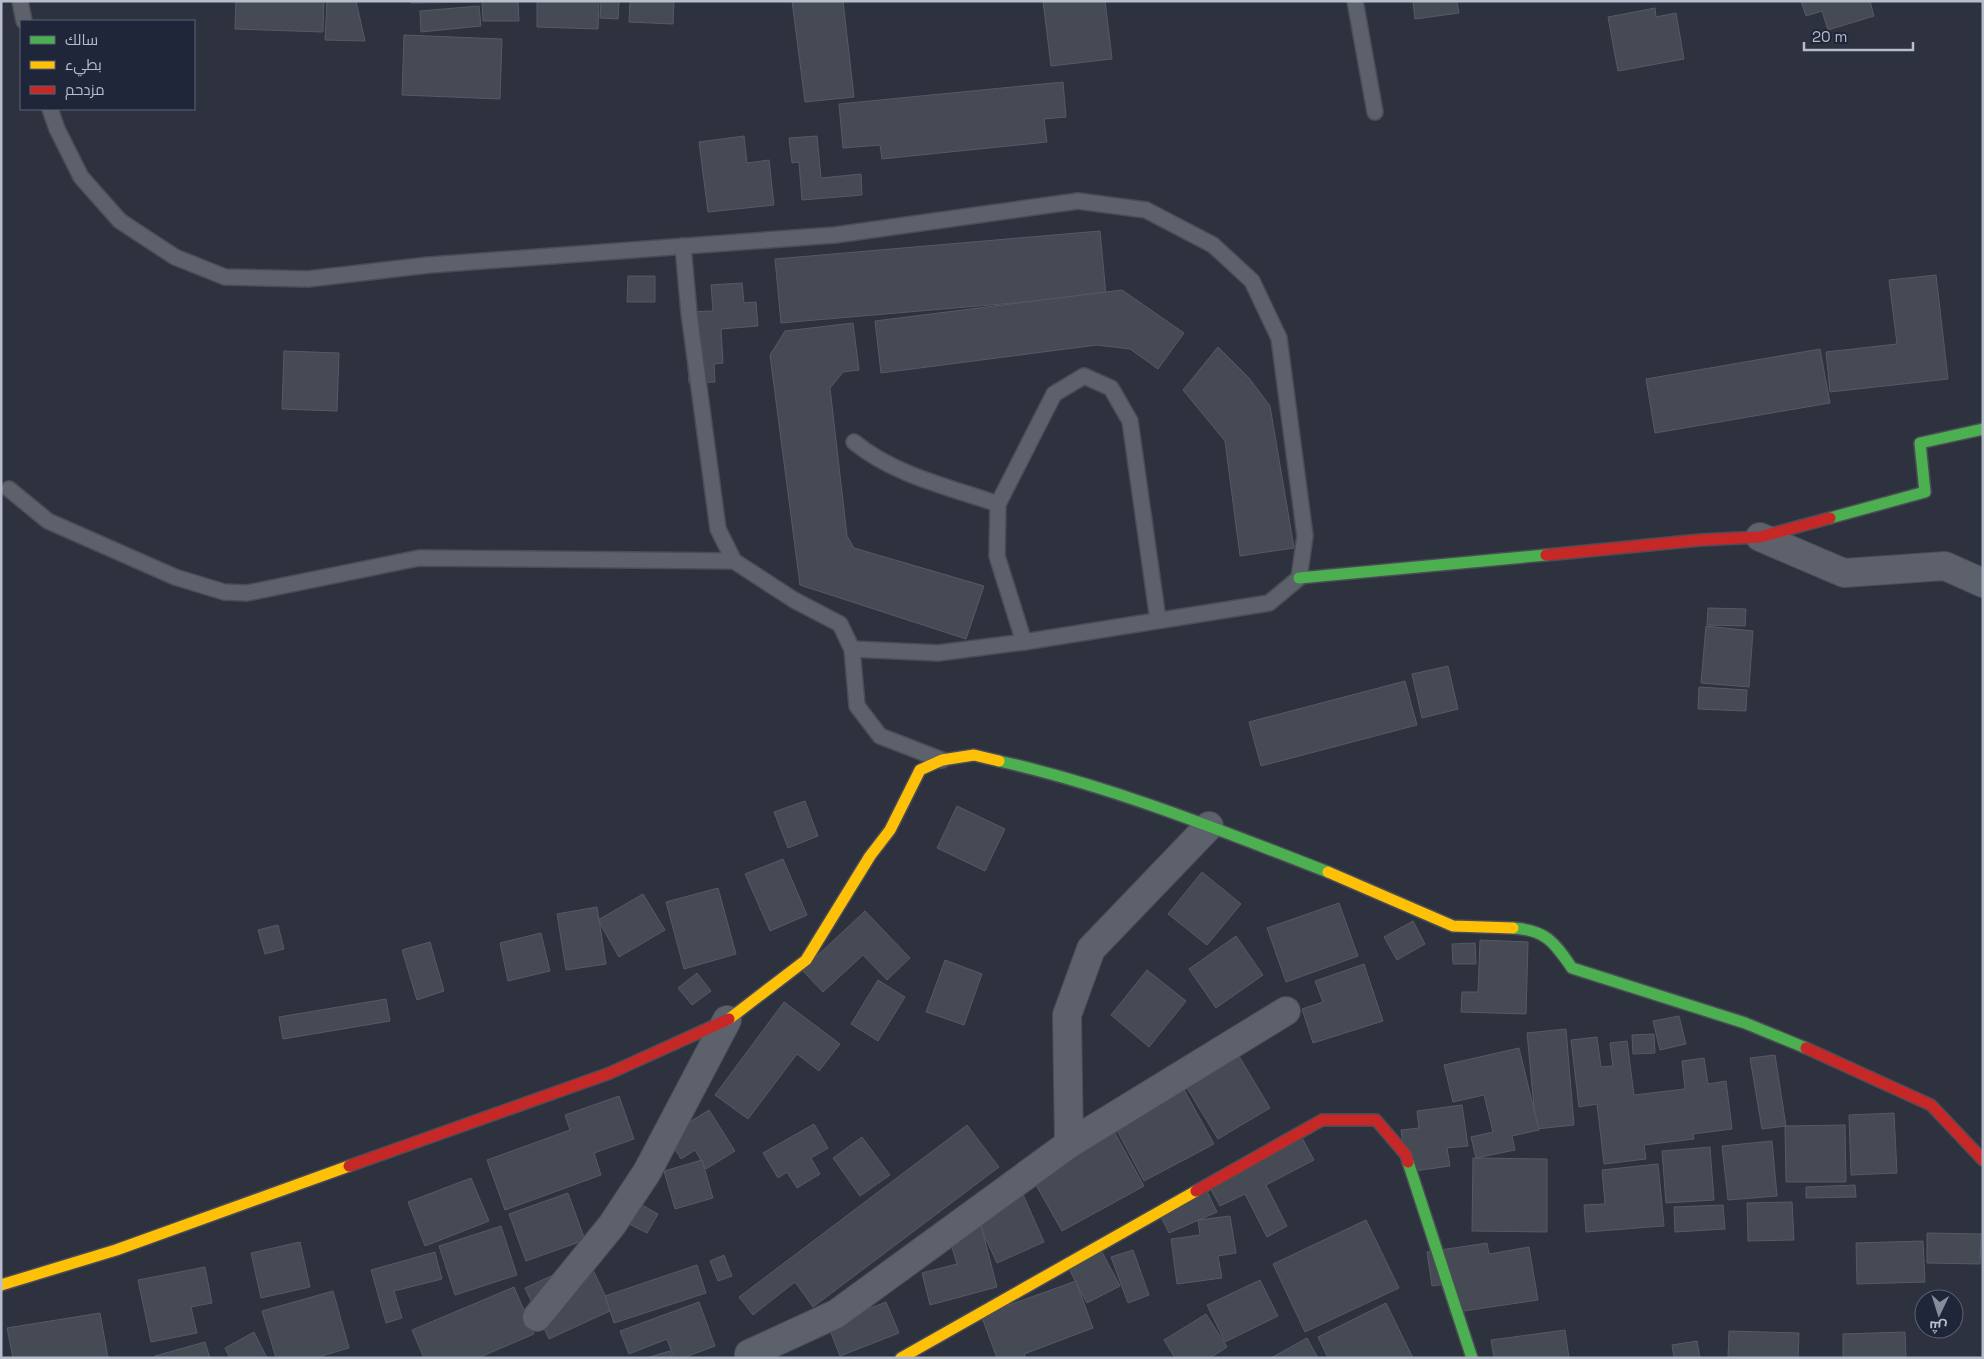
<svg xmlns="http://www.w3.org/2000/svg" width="1984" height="1359" viewBox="0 0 1984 1359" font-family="'Space Grotesk',Cairo,sans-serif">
<rect width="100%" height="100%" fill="#2d323e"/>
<g fill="#464a54" stroke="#555a65">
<polygon points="236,1 324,1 323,32 235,29"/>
<polygon points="327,1 356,1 365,41 325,40"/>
<polygon points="411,1 518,1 519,21 483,21 482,2 411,3"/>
<polygon points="537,1 599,1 598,29 537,27"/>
<polygon points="601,1 619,1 618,19 600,18"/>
<polygon points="630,1 674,1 673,24 629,22"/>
<polygon points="792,1 843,1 854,97 805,102"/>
<polygon points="1043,1 1105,1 1112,59 1051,66"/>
<polygon points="1413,1 1457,1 1459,13 1415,19"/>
<polygon points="1801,1 1870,1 1874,16 1828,30 1822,11 1806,16"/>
<polygon points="479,6 481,26 421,32 420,11"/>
<polygon points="1655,8 1656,17 1676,13 1684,59 1618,71 1608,17"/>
<polygon points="404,35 502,39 500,99 402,95"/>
<polygon points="1063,82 1066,117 1044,119 1047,142 882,159 880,145 843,148 839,104"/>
<polygon points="744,136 747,163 769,160 774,205 708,212 699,142"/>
<polygon points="817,136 821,178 861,174 862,195 802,200 799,162 792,163 789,138"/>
<polygon points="1100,231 1106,295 781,323 775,259"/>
<polygon points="1936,275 1948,379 1830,392 1826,352 1897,344 1889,280"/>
<polygon points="628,276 655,276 655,302 627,302"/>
<polygon points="742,283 744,303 756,302 758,326 721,329 723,363 714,364 715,382 689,383 685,312 713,311 711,285"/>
<polygon points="1122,290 1184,333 1158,369 1130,349 1097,345 881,373 875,321"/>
<polygon points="853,323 859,370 843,372 830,388 847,536 854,548 984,586 966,639 800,585 770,355 785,331"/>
<polygon points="1218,347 1249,378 1270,406 1294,548 1240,556 1225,441 1183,390"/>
<polygon points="1820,349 1830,403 1655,433 1646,379"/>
<polygon points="284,351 339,353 337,411 282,409"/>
<polygon points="1708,608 1746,609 1745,626 1707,625"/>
<polygon points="1706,626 1753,631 1749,687 1701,683"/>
<polygon points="1448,666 1458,709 1422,718 1412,674"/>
<polygon points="1405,681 1417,725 1261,766 1249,722"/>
<polygon points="1699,687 1747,690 1746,711 1698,709"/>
<polygon points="805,801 818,836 788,848 774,812"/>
<polygon points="957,806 1005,829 985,871 937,848"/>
<polygon points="783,859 807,915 770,931 745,874"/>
<polygon points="1202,872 1241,904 1207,945 1168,914"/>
<polygon points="718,888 736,954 684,969 666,902"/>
<polygon points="643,894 665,930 619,957 598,920"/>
<polygon points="1339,903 1358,956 1286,982 1267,928"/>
<polygon points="597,907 606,964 566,970 557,914"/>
<polygon points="865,911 910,958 887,980 863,955 823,992 802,970"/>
<polygon points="1413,921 1425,944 1397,960 1384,937"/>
<polygon points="278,925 284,949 265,954 258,930"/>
<polygon points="541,933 550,971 508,981 500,943"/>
<polygon points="1236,936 1263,975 1216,1008 1189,969"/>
<polygon points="1480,940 1528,942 1526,1014 1461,1012 1462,992 1478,992"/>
<polygon points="430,942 444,991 417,1000 402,950"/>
<polygon points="1475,943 1476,964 1453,964 1452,944"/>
<polygon points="945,960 982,974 964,1025 926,1012"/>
<polygon points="1364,964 1383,1021 1313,1043 1302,1009 1323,1002 1315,981"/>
<polygon points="1147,970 1186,1001 1149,1047 1111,1015"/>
<polygon points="697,973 711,991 692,1005 678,988"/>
<polygon points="878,980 905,997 878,1041 851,1024"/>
<polygon points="386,999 390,1021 283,1039 279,1017"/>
<polygon points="784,1002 840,1044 819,1071 797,1054 748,1119 715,1095"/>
<polygon points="1679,1016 1686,1044 1660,1050 1653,1021"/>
<polygon points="1566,1029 1574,1125 1536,1129 1527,1033"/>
<polygon points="1654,1034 1655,1053 1633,1054 1632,1035"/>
<polygon points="1597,1037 1601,1067 1613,1066 1610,1043 1627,1041 1634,1095 1685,1089 1682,1061 1704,1058 1708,1084 1726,1081 1732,1129 1693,1134 1694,1139 1644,1145 1646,1159 1604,1164 1597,1104 1579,1107 1571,1040"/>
<polygon points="1234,1048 1270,1108 1218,1139 1182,1080"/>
<polygon points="1519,1048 1539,1130 1512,1136 1515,1150 1476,1158 1471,1137 1493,1132 1484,1095 1453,1102 1444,1065"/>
<polygon points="1775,1055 1786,1126 1762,1129 1750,1058"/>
<polygon points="1181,1084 1214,1144 1144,1181 1112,1121"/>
<polygon points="619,1096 634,1139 594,1153 601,1175 505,1210 487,1160 570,1130 565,1115"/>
<polygon points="1462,1105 1468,1146 1447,1148 1450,1166 1407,1172 1401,1130 1419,1128 1417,1111"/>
<polygon points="709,1110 735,1151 706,1169 695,1150 681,1159 667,1136"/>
<polygon points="1894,1113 1897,1173 1851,1175 1849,1115"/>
<polygon points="814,1124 828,1148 811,1158 820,1174 797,1188 787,1172 778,1178 763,1153"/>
<polygon points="1110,1124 1144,1186 1062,1231 1027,1169"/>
<polygon points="967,1125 999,1167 813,1307 795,1282 753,1315 739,1297"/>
<polygon points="1845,1125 1846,1182 1786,1182 1785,1126"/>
<polygon points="1301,1136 1314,1160 1266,1185 1287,1226 1267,1237 1245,1194 1220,1206 1208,1184"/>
<polygon points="862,1137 890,1175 860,1196 833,1158"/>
<polygon points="1772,1141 1777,1196 1728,1200 1722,1146"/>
<polygon points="1710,1147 1714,1200 1666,1203 1662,1151"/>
<polygon points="1473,1158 1547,1159 1547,1232 1472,1231"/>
<polygon points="702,1160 713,1198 675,1209 664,1171"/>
<polygon points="1658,1164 1664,1226 1586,1232 1584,1205 1605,1204 1602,1170"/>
<polygon points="471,1178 489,1221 425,1246 408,1202"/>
<polygon points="1855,1185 1856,1197 1806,1198 1806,1187"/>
<polygon points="1205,1187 1217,1212 1169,1233 1157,1209"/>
<polygon points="1021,1190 1044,1242 997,1263 973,1211"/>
<polygon points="568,1193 585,1240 526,1261 509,1214"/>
<polygon points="1792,1202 1794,1240 1748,1241 1747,1203"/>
<polygon points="640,1204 658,1214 647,1233 629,1224"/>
<polygon points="1723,1205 1725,1229 1675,1232 1674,1207"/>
<polygon points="1230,1216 1236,1253 1218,1256 1222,1278 1177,1284 1171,1239 1200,1235 1198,1220"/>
<polygon points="1366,1220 1399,1288 1305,1332 1273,1264"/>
<polygon points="981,1225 997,1287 930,1305 922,1273 957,1264 948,1234"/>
<polygon points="501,1226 517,1275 455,1295 439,1246"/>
<polygon points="1927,1233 1981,1234 1980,1264 1927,1263"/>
<polygon points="1923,1241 1925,1282 1857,1284 1856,1243"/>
<polygon points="300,1242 310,1287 261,1298 251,1253"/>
<polygon points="1487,1243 1489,1254 1529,1247 1538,1300 1450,1313 1446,1284 1432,1286 1427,1252"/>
<polygon points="1133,1250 1149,1295 1128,1303 1111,1257"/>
<polygon points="435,1252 442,1279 394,1291 402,1318 386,1323 371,1270"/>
<polygon points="1102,1252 1120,1286 1087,1303 1069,1269"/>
<polygon points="724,1255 732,1276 718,1281 710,1261"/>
<polygon points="588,1259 612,1310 549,1339 525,1288"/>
<polygon points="697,1265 706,1293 614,1323 605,1296"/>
<polygon points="205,1267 212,1303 191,1307 197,1333 151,1342 138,1280"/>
<polygon points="1260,1280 1278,1316 1225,1342 1207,1305"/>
<polygon points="1076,1281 1093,1328 1024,1354 1026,1358 997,1358 981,1315"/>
<polygon points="514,1287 534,1334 478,1358 424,1358 412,1330"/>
<polygon points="333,1291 349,1348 315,1358 276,1358 262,1311"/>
<polygon points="699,1302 715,1346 683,1358 674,1358 667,1339 629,1354 620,1331"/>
<polygon points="886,1302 899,1333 840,1356 828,1325"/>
<polygon points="1386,1303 1413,1358 1328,1358 1318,1337"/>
<polygon points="100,1313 108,1358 13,1358 7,1328"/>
<polygon points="1206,1314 1227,1347 1210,1358 1175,1358 1164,1340"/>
<polygon points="1565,1330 1569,1358 1494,1358 1491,1340"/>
<polygon points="1729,1331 1799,1333 1798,1358 1728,1357"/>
<polygon points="254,1332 267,1358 230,1358 225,1348"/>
<polygon points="1905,1332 1906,1358 1843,1358 1843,1334"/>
<polygon points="1307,1338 1318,1358 1271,1358"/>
<polygon points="1697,1341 1700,1358 1674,1358 1672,1345"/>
<polygon points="205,1342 210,1358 155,1358 155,1356"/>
<polygon points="670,1351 672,1358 646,1358"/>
</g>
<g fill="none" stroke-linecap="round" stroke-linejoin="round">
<defs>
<g id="lane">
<polyline points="20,1 24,21"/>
<polyline points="1355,1 1375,112"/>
<polyline points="50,109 57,129 81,177 120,221 175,257 225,277 308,279 429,265 835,235 1078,201 1146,210 1213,245 1252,281 1279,338 1305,536 1299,578 1269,603 1024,642 938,653 852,649"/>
<polyline points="683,246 689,313 718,529 734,561 794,600 840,624 852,649 857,706 880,736 942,760"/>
<path d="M 854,442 C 894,475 949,487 998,504"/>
<polyline points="9,489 48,521 175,577 224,592 247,593 419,558 734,561"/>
<polyline points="1024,642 997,556 998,504 1054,394 1084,376 1111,388 1130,421 1158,620"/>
</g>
<g id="street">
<polyline points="1760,537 1844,573 1945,566 1983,583"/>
<polyline points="1069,1144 1067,1015 1091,949 1209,826"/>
<polyline points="537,1317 612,1225 647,1172 727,1020"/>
<polyline points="763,1358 749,1354 836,1314 1069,1144 1286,1011"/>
</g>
<g id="fast">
<polyline points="1830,518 1925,492 1920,443 1983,429"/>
<polyline points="1299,578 1546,555"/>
<path d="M 999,761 C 1111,786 1220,830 1328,872"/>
<path d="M 1513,928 C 1546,930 1554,942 1572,968 L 1745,1023 L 1806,1048"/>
<polyline points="1408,1162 1472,1358"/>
</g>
<g id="slow">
<polyline points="1328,872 1453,926 1513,928"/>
<polyline points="729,1019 806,960 870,856 890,830 920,770 942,760 974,755 999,761"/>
<polyline points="1,1285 116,1250 349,1166"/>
<polyline points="901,1358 1196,1191"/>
</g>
<g id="jam">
<polyline points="1546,555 1700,540 1760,537 1830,518"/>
<polyline points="1806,1048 1931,1105 1983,1160"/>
<polyline points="349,1166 610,1073 729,1019"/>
<polyline points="1196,1191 1322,1120 1376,1120 1406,1155 1408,1162"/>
</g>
</defs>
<use href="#lane" stroke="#4a4d56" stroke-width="18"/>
<use href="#street" stroke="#4a4d56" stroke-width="30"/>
<use href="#fast" stroke="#4a4d56" stroke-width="14"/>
<use href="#slow" stroke="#4a4d56" stroke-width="14"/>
<use href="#jam" stroke="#4a4d56" stroke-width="14"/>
<use href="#lane" stroke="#5d616b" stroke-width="15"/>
<use href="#street" stroke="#5d616b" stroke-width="28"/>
<use href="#fast" stroke="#4caf50" stroke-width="11"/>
<use href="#slow" stroke="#ffc107" stroke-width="11"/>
<use href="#jam" stroke="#c62828" stroke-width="11"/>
</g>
<rect width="1984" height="1359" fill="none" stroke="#b8bdcd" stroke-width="5"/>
<rect x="20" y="20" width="175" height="90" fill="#1f263a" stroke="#5c6275"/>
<rect x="30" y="36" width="25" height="8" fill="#4caf50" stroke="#5c6275"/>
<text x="65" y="45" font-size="15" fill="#b8bdcd">سالك</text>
<rect x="30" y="61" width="25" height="8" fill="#ffc107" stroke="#5c6275"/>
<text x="65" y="70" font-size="15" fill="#b8bdcd">بطيء</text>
<rect x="30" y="86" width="25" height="8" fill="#c62828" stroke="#5c6275"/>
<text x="65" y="95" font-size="15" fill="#b8bdcd">مزدحم</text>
<g transform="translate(1939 1314) rotate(184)"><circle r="24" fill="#1f263a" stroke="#5c6275"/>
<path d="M0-4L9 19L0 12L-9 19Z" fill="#878c9b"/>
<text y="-8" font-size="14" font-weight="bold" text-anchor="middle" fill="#b8bdcd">ش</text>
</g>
<path d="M1804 42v8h109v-8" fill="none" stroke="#b8bdcd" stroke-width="2.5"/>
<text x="1812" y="42" font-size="15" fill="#b8bdcd" stroke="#1f263a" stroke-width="4" paint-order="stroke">20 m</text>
</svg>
